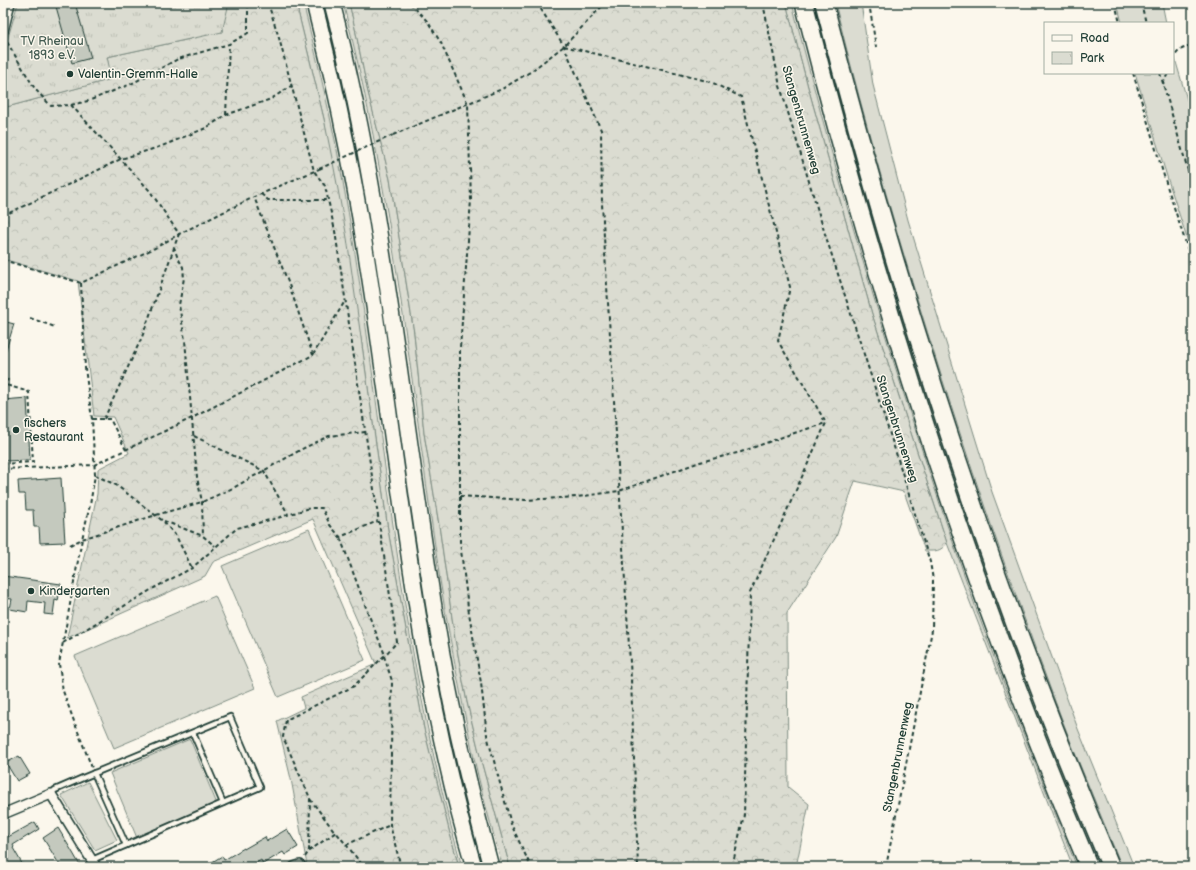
<svg xmlns="http://www.w3.org/2000/svg" width="1196" height="870" viewBox="0 0 1196 870" font-family="'Balsamiq Sans',sans-serif">
<defs>
<pattern id="forest-crowns" width="20" height="18" patternUnits="userSpaceOnUse"><rect width="20" height="18" fill="#dbdcd1"/><path d="M2 6a3 3 0 1 1 6 0M12 15a3 3 0 1 1 6 0" fill="none" stroke="#bcbeb4"/></pattern>
<pattern id="park-tufts" width="24" height="20" patternUnits="userSpaceOnUse"><rect width="24" height="20" fill="#dbdcd1"/><path d="M3 7l-1-3M5 7V3M7 7l1-3M15 17l-1-3M17 17v-4M19 17l1-3" fill="none" stroke="#bcbeb4"/></pattern>
</defs>
<rect width="100%" height="100%" fill="#fbf7ec"/>
<filter id="ink" filterUnits="userSpaceOnUse"><feTurbulence type="fractalNoise" baseFrequency=".025" numOctaves="2"/><feDisplacementMap in="SourceGraphic" scale="8" xChannelSelector="R" yChannelSelector="G"/><feConvolveMatrix kernelMatrix="1 2 1 2 8 2 1 2 1" color-interpolation-filters="sRGB"/></filter>
<g filter="url(#ink)">
<g fill="#dbdcd1" stroke="#7d8c82">
<path d="M 296,3 L 303,3 C 315,50 326,97 336,145 C 374,337 387,534 427,725 C 437,773 449,820 462,867 L 459,867 L 450,834 L 424,729 L 388,530 L 362,345 L 324,119 Z"/>
<polygon points="321,3 325,3 349,100 374,237 394,386 391,386"/>
<path d="M 343,3 L 349,3 L 355,28 L 367,88 L 390,179 L 414,333 L 424,433 L 439,525 L 455,639 L 467,702 L 482,764 L 510,867 L 503,867 L 502,864 C 491,826 480,787 472,749 C 460,693 449,636 440,580 C 411,387 393,192 343,3 Z"/>
<path d="M 786,3 L 792,3 C 841,197 899,388 965,577 C 999,675 1038,771 1077,867 L 1073,867 L 947,543 L 872,314 L 808,87 Z"/>
<polygon points="811,3 817,3 1024,670 1019,671 992,599 892,299"/>
<path d="M 835,3 L 861,3 L 873,85 L 908,220 L 992,492 L 1078,729 L 1134,867 L 1122,867 C 1106,827 1089,788 1073,748 C 979,505 898,256 835,3 Z"/>
<polygon points="1117,3 1162,3 1166,23 1122,23"/>
<polygon points="1173,52 1193,120 1193,257 1169,183 1135,73 1173,73"/>
<polygon points="406,468 484,867 480,867 456,776 430,646 403,469"/>
<polygon points="309,529 365,660 278,697 222,566"/>
<polygon points="215,596 255,688 114,748 75,656"/>
<polygon points="190,739 217,804 137,838 110,773"/>
<polygon points="1052,748 1055,748 1103,867 1097,867 1051,753"/>
<polygon points="88,782 117,840 95,850 61,795"/>
</g>
<g fill="url(#forest-crowns)" stroke="#7d8c82">
<polygon points="213,3 296,3 324,119 334,168 347,238 388,530 424,729 450,834 459,867 308,867 307,865 291,779 277,721 304,708 301,697 376,664 313,519 213,562 205,576 67,638 97,494 98,469 129,453 113,417 94,416 78,281 3,259 3,108 111,79 107,57 190,39 209,12"/>
<path d="M 349,3 L 786,3 L 808,87 L 872,314 L 947,543 C 940,552 936,551 925,551 L 904,492 L 855,481 L 836,537 L 787,613 L 788,787 L 809,804 L 796,867 L 510,867 L 482,764 L 467,702 L 455,639 L 439,525 L 424,433 L 414,333 L 390,179 L 367,88 L 355,28 Z"/>
</g>
<polygon fill="url(#park-tufts)" stroke="#7d8c82" points="18,3 229,3 222,32 107,57 112,79 3,108 3,55"/>
<g fill="#c4c9be" stroke="#1f3d34">
<polygon points="55,3 75,3 91,58 72,63"/>
<polygon points="3,321 14,324 5,353 3,353"/>
<polygon points="27,398 30,460 3,461 3,400"/>
<polygon points="61,478 65,542 40,543 39,527 34,527 33,510 26,510 25,494 19,494 18,481"/>
<polygon points="3,576 61,584 58,601 55,600 53,615 44,614 45,603 28,601 27,612 10,609 12,599 3,598"/>
<polygon points="19,756 30,774 17,781 6,763"/>
<polygon points="35,822 39,829 13,845 14,847 13,848 24,867 3,867 3,829 8,837"/>
<polygon points="58,828 73,853 81,867 61,867 43,838"/>
<polygon points="287,829 298,847 285,855 283,852 263,864 261,860 250,867 204,867 222,856 224,860 244,848 244,849 265,837 267,841"/>
</g>
<g fill="none" stroke-linecap="round" stroke-linejoin="round">
<defs>
<g id="service">
<polyline points="193,733 223,803"/>
<polyline points="94,773 126,845"/>
<polyline points="51,794 55,790 85,777 230,717 260,787 92,860"/>
</g>
<g id="minor">
<polyline points="3,31 10,3"/>
<polyline points="3,814 51,794 96,867"/>
<polyline points="294,867 300,865 301,867"/>
</g>
<g id="trunk">
<path d="M 314,3 C 324,44 335,86 343,128 C 358,198 369,270 379,341 C 404,518 423,696 474,867"/>
<path d="M 332,3 C 387,213 403,430 440,643 C 453,719 471,793 491,867"/>
</g>
<g id="motorway">
<path d="M 804,3 C 878,297 971,587 1089,867"/>
<path d="M 824,3 C 899,297 992,587 1111,867"/>
</g>
</defs>
<use href="#service" stroke="#1f3d34" stroke-width="8"/>
<use href="#minor" stroke="#1f3d34" stroke-width="12"/>
<use href="#trunk" stroke="#1f3d34" stroke-width="18"/>
<use href="#motorway" stroke="#1f3d34" stroke-width="20"/>
<g stroke="#1f3d34" stroke-width="2" stroke-dasharray="4 3" stroke-linecap="butt">
<polyline points="268,3 279,38 314,171 325,186 335,231 397,642 385,655"/>
<polyline points="410,3 428,22 441,43 468,104 471,200 460,348 460,542 468,607 481,683 487,735 511,824 531,867"/>
<polyline points="537,3 564,46 601,130 602,204 631,679 638,867"/>
<polyline points="763,3 780,86 825,234 896,453 930,562 933,580 932,630 886,867"/>
<polyline points="869,3 876,47"/>
<polyline points="1115,3 1120,23"/>
<polyline points="1141,3 1146,23"/>
<polyline points="7,42 35,89 51,106 71,105 150,191 179,234 174,247 177,256 183,267 184,278 179,305 185,340 197,477 202,502 203,536"/>
<polyline points="564,46 711,82 741,97 790,287 778,341 826,423 750,593 744,815 732,867"/>
<path d="M 1173,61 C 1177,49 1182,49 1193,45"/>
<polyline points="1133,73 1167,186 1193,265"/>
<polyline points="1160,73 1193,188"/>
<polyline points="1163,84 1168,73"/>
<polyline points="71,105 88,101 131,84 178,59 229,44 248,33 248,3"/>
<polyline points="226,115 229,44"/>
<polyline points="393,135 502,89 530,72 564,46 605,3"/>
<polyline points="261,194 268,200 328,200"/>
<polyline points="3,216 121,159 162,146 206,128 226,115 271,99 291,86"/>
<polyline points="3,260 81,283 155,248 179,234 254,197 319,169"/>
<polyline points="81,283 85,368 92,419 95,475 90,505 82,539 59,664 63,691 75,724 92,768"/>
<polyline points="30,318 55,327"/>
<polyline points="313,355 345,301"/>
<polyline points="3,386 6,385 8,379"/>
<polyline points="92,419 110,419 126,450"/>
<polyline points="104,419 142,337 174,248"/>
<polyline points="194,436 264,471 288,514"/>
<polyline points="3,464 33,462 29,392 6,385"/>
<polyline points="3,469 94,465 192,418 313,355 288,282 254,197"/>
<polyline points="95,475 116,485 163,521 176,536 192,568"/>
<polyline points="460,496 525,500 577,497 619,491 700,462 741,452 788,435 826,423"/>
<polyline points="164,521 203,536 215,546"/>
<polyline points="70,545 82,539 156,515 202,502 233,488 304,448 329,436 365,432"/>
<polyline points="63,643 154,588 192,568 237,528 274,519 310,508 322,508 330,525 340,537 378,521"/>
<polyline points="384,656 392,681 390,825 401,867"/>
<polyline points="310,799 335,832"/>
<polyline points="346,845 390,825"/>
<polyline points="309,851 336,832 364,867"/>
<polyline points="305,857 309,851 310,798 283,737 286,720 354,686 385,655 368,613 340,537"/>
</g>
<use href="#service" stroke="#fbf7ec" stroke-width="4.5"/>
<use href="#minor" stroke="#fbf7ec" stroke-width="9"/>
<use href="#trunk" stroke="#fbf7ec" stroke-width="15"/>
<use href="#motorway" stroke="#fbf7ec" stroke-width="17"/>
<polyline stroke="#1f3d34" stroke-width="2" stroke-dasharray="4 3" stroke-linecap="butt" points="319,169 393,135"/>
</g>
</g>
<g fill="#1f3d34" stroke="#fbf7ec" stroke-width="1.5">
<circle cx="70" cy="74" r="4"/>
<circle cx="16" cy="430" r="4"/>
<circle cx="31" cy="591" r="4"/>
</g>
<g text-anchor="middle" dominant-baseline="central" stroke-width="3" stroke-linejoin="round" paint-order="stroke">
<g font-size="12" fill="#455d53" stroke="#fbf7ec">
<text x="52" y="41">TV Rheinau<tspan x="52" dy="14">1893 e.V.</tspan></text>
</g>
<g font-size="12" fill="#1f3d34" stroke="#fbf7ec" text-anchor="start">
<text x="78" y="74">Valentin-Gremm-Halle</text>
<text x="24" y="423">fischers<tspan x="24" dy="14">Restaurant</tspan></text>
<text x="39" y="591">Kindergarten</text>
</g>
<g font-size="12" fill="#1f3d34" stroke="#fbf7ec">
<text transform="translate(801 120) rotate(74)">Stangenbrunnenweg</text>
<text transform="translate(897 429) rotate(72)">Stangenbrunnenweg</text>
<text transform="translate(898 757) rotate(-79)">Stangenbrunnenweg</text>
</g>
</g>
<rect width="1196" height="870" fill="none" stroke="#fbf7ec" stroke-width="16"/>
<rect x="8" y="8" width="1180" height="854" fill="none" stroke="#1f3d34" stroke-width="1.5" filter="url(#ink)"/>
<rect x="1044" y="22" width="130" height="52" fill="#fbf7ec" stroke="#a3ada2"/>
<rect x="1052" y="35" width="20" height="6" fill="#fbf7ec" stroke="#a3ada2"/>
<text x="1080" y="42" font-size="12" fill="#1f3d34">Road</text>
<rect x="1052" y="52" width="20" height="12" fill="url(#park-tufts)" stroke="#a3ada2"/>
<text x="1080" y="62" font-size="12" fill="#1f3d34">Park</text>
</svg>
